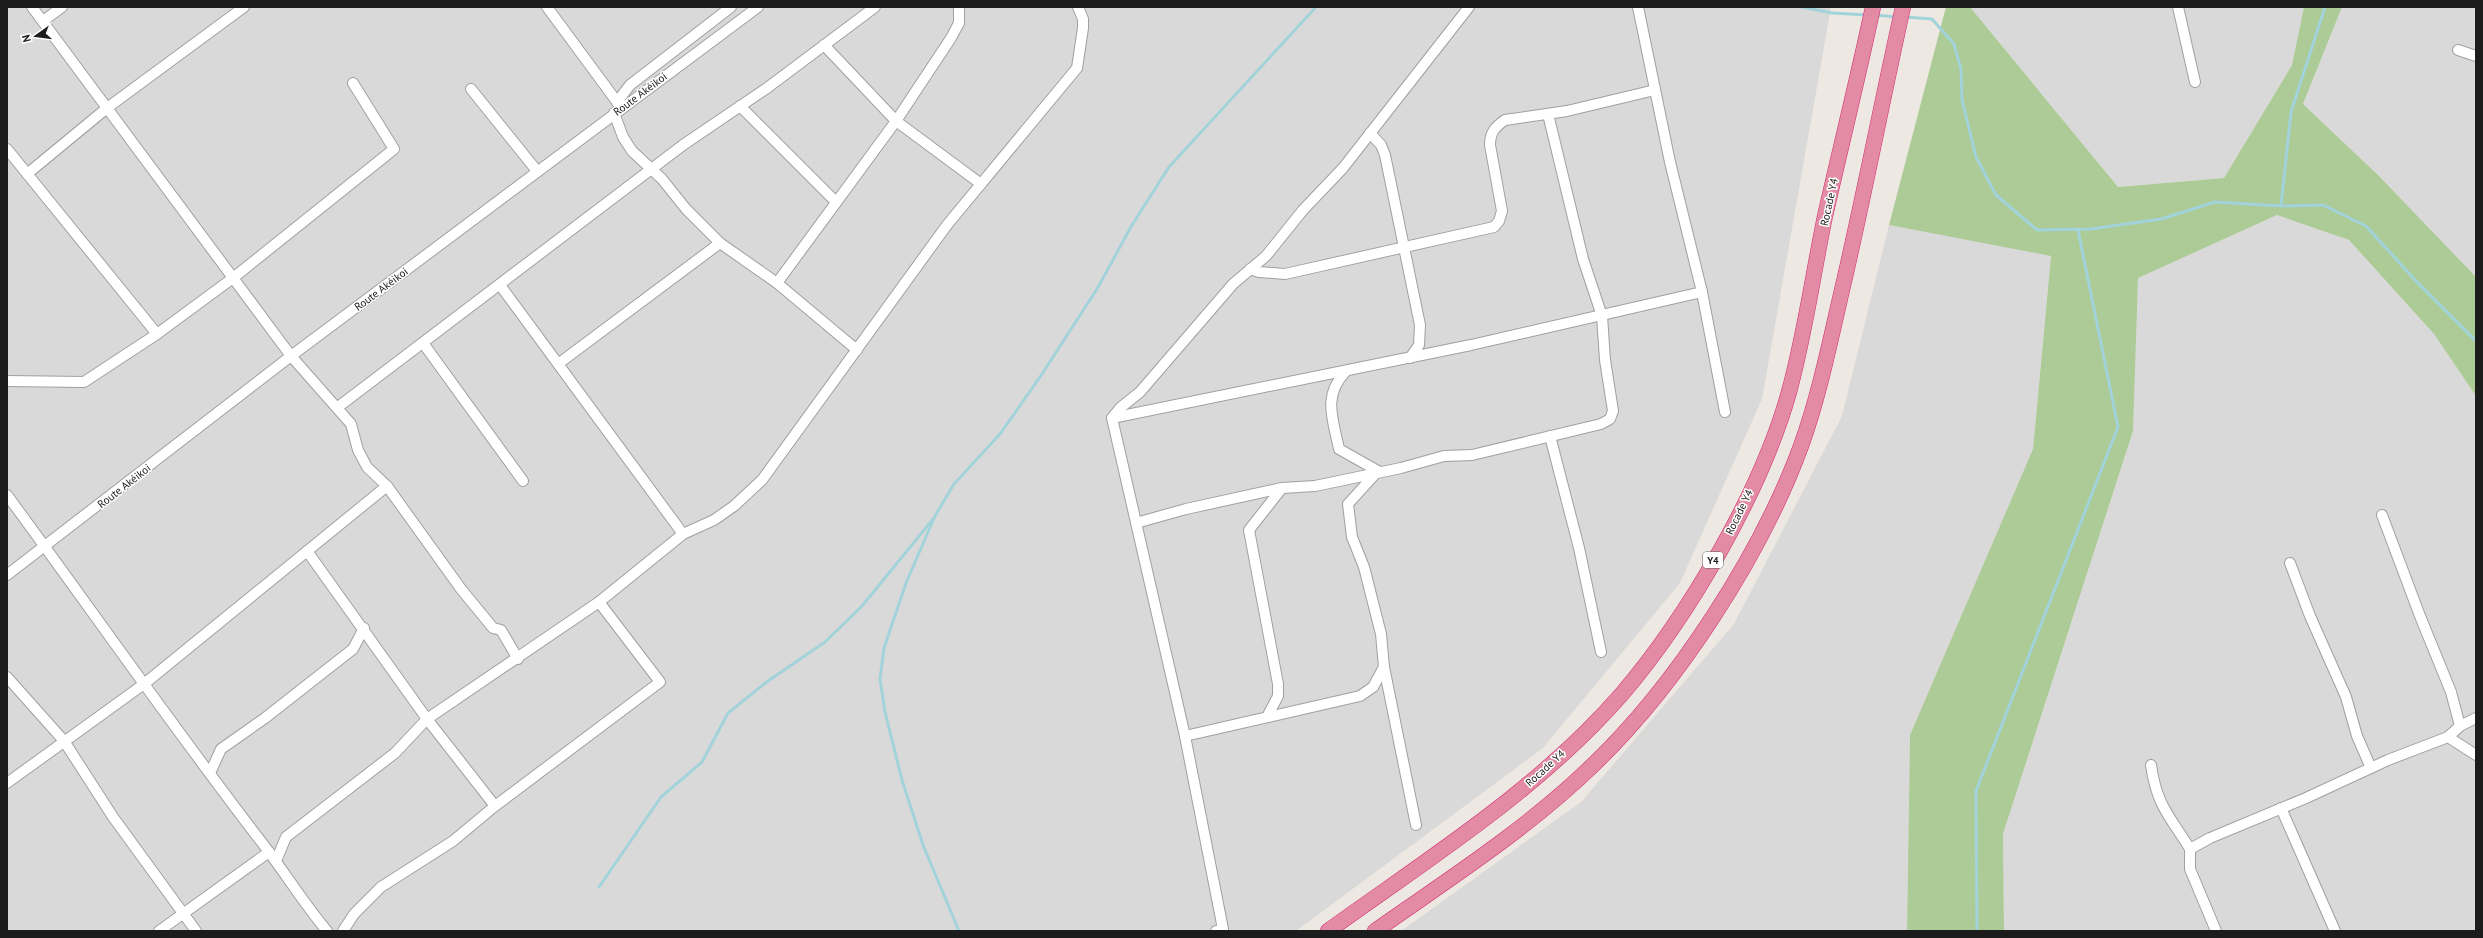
<svg xmlns="http://www.w3.org/2000/svg" width="2483" height="938" viewBox="0 0 2483 938" font-family="'PT Sans',sans-serif">
<rect width="100%" height="100%" fill="#ede8e1"/>
<g fill="#dad9d9">
<polygon points="7,7 1831,7 1762,399 1680,583 1543,748 1296,931 7,931"/>
<polygon points="1970,7 2304,7 2292,65 2224,178 2118,187"/>
<polygon points="2342,7 2476,7 2476,277 2378,175 2303,104"/>
<polygon points="2277,215 2349,240 2434,334 2476,396 2476,931 2004,931 2003,834 2133,431 2137,278"/>
<polygon points="1889,225 2051,255 2033,449 1910,735 1907,931 1401,931 1581,802 1734,624 1842,416"/>
</g>
<polygon fill="#accb97" points="1946,7 1970,7 2118,187 2224,178 2292,65 2304,7 2342,7 2303,104 2378,175 2476,277 2476,396 2434,334 2349,240 2277,215 2138,278 2133,431 2003,834 2004,931 1907,931 1910,735 2033,449 2051,256 1889,225"/>
<g fill="none" stroke-linecap="round" stroke-linejoin="round">
<g stroke="#a3d3da" stroke-width="3">
<polyline points="1802,7 1832,13 1867,15"/>
<polyline points="1875,15 1897,17"/>
<polyline points="1905,17 1932,19 1954,44 1961,69 1962,100 1976,157 1996,195 2037,230 2091,229 2161,219 2215,202 2281,206 2323,205 2366,226 2416,281 2476,341"/>
<polyline points="2281,206 2291,112 2325,7"/>
<polyline points="599,887 661,797 702,762 728,713 768,681 825,642 862,606 933,519"/>
<polyline points="959,931 923,845 902,780 885,712 880,679 884,648 906,583 935,516 954,484 1000,434 1040,377 1097,289 1132,225 1169,167 1316,7"/>
<polyline points="1977,931 1976,791 2118,427 2078,230"/>
</g>
<defs>
<g id="minor">
<polyline points="32,7 291,356 351,424 358,450 367,467 387,486 461,589 493,628 501,630 518,659"/>
<polyline points="547,7 620,106"/>
<polyline points="1638,7 1670,162 1702,292 1725,412"/>
<polyline points="2178,7 2195,82"/>
<polyline points="43,21 62,7"/>
<polyline points="824,45 896,121 981,184"/>
<polyline points="2458,50 2476,56"/>
<polyline points="471,89 537,171"/>
<polyline points="617,102 630,85 731,7"/>
<polyline points="740,106 836,202"/>
<polyline points="614,113 623,137 632,151 662,179 686,209 720,243 777,283 857,350"/>
<polyline points="1370,133 1381,145 1385,155 1420,325 1419,345 1410,358"/>
<polyline points="7,149 157,334"/>
<polyline points="27,174 107,108 244,7"/>
<path d="M 1250,269 L 1259,272 L 1285,274 L 1494,227 L 1499,221 L 1502,211 L 1490,145 C 1490,132 1495,127 1505,120 L 1567,111 L 1655,90"/>
<polyline points="777,283 896,121 951,38 959,23 959,7"/>
<polyline points="500,285 683,534"/>
<polyline points="423,343 523,481"/>
<polyline points="558,364 720,243"/>
<path d="M 1346,371 C 1322,396 1333,419 1339,449 L 1378,471 L 1348,504 L 1352,537 L 1364,567 L 1381,634 L 1384,667 L 1416,825"/>
<polyline points="7,381 84,382 157,334 233,278 394,149 353,83"/>
<polyline points="338,407 683,145 767,88 875,7"/>
<polyline points="1112,418 1471,345 1702,292"/>
<polyline points="1550,436 1579,548 1601,652"/>
<path d="M 7,495 C 94,613 177,733 266,848 C 287,876 305,905 327,931"/>
<polyline points="2382,515 2420,616 2451,692 2460,726"/>
<polyline points="1136,523 1186,509 1282,488 1315,486 1401,468 1444,456 1472,455 1601,424 1610,419 1613,411 1605,360 1602,316 1583,259 1548,114"/>
<polyline points="307,551 427,719 495,806"/>
<polyline points="2290,563 2310,616 2346,697 2357,736 2371,768"/>
<polyline points="7,575 291,356 758,7"/>
<polyline points="7,677 64,741 113,817 196,931"/>
<polyline points="1267,717 1278,696 1278,684 1249,530 1282,488"/>
<polyline points="1185,736 1360,696 1373,687 1384,667"/>
<polyline points="2448,737 2476,755"/>
<path d="M 2151,765 C 2157,807 2170,816 2190,849 L 2210,838 L 2306,798 L 2388,760 L 2448,737 L 2460,726 L 2476,718"/>
<polyline points="210,773 221,749 265,718 353,649 364,628"/>
<polyline points="7,783 144,684 387,486"/>
<polyline points="2281,808 2335,931"/>
<polyline points="2190,849 2190,869 2216,931"/>
<polyline points="276,861 286,837 395,753 427,719 599,602 683,534 714,520 734,506 762,480 947,225 1077,68 1083,28 1083,19 1078,7"/>
<polyline points="159,931 269,852"/>
<polyline points="343,931 354,914 381,887 453,841 495,806 660,682 599,602"/>
<polyline points="1216,931 1223,929 1185,736 1112,418 1120,408 1140,392 1233,284 1266,256 1303,210 1343,168 1469,7"/>
</g>
<g id="highway">
<path d="M 1328,931 C 1429,858 1538,790 1621,695 C 1688,617 1761,492 1789,392 C 1805,334 1813,274 1825,216 C 1841,146 1858,77 1873,7"/>
<path d="M 1375,931 C 1449,879 1527,829 1592,766 C 1676,686 1761,555 1801,446 C 1819,396 1830,342 1842,290 C 1864,196 1882,101 1903,7"/>
</g>
</defs>
<use href="#minor" stroke="#a0a0a0" stroke-width="12"/>
<use href="#highway" stroke="#d12974" stroke-width="16"/>
<use href="#minor" stroke="#fff" stroke-width="10"/>
<use href="#highway" stroke="#e38aa4" stroke-width="15"/>
</g>
<g text-anchor="middle" dominant-baseline="central" stroke-width="3" stroke-linejoin="round" paint-order="stroke">
<rect fill="#fff" stroke="#606060" stroke-width="1" x="1703" y="552" width="20" height="16" rx="3"/>
<g font-size="10" font-weight="bold" fill="#1c1c1c">
<text x="1713" y="560">Y4</text>
</g>
<g font-size="11" fill="#1c1c1c" stroke="#fff">
<text transform="translate(640 94) rotate(-37)">Route Akéikoi</text>
<text transform="translate(1829 202) rotate(-78)">Rocade Y4</text>
<text transform="translate(381 289) rotate(-37)">Route Akéikoi</text>
<text transform="translate(124 486) rotate(-38)">Route Akéikoi</text>
<text transform="translate(1739 512) rotate(-64)">Rocade Y4</text>
<text transform="translate(1545 768) rotate(-42)">Rocade Y4</text>
</g>
</g>
<rect width="2483" height="938" fill="none" stroke="#1c1c1c" stroke-width="16"/>
<g transform="translate(36 36) rotate(256)" stroke="#ffffff" stroke-width="3" paint-order="stroke">
<path d="M0-3L7 15L0 10L-7 15Z" fill="#1c1c1c"/>
<text y="-6" font-size="11" font-weight="bold" text-anchor="middle" fill="#1c1c1c">N</text>
</g>
</svg>
